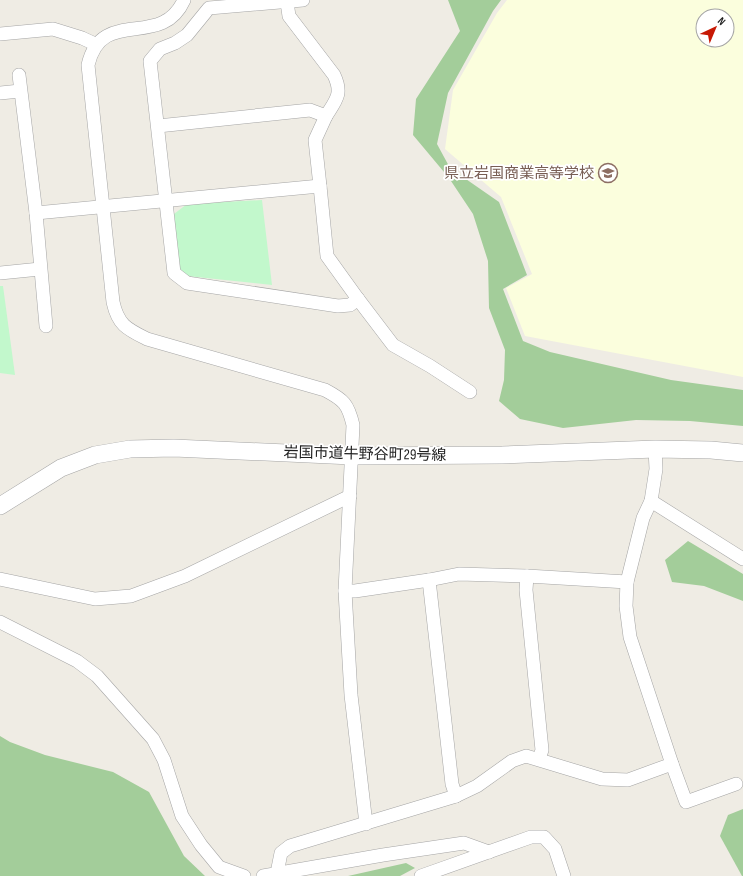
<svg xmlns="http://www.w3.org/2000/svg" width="743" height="876" viewBox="0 0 743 876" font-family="'Sofia Sans Condensed','Noto Sans JP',sans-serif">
<rect width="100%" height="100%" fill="#efece4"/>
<path fill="#fbfedd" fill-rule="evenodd" d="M 507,0 L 743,0 L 743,377 L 525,336 L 506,288 L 532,274 L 501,197 L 445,149 L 453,90 L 497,13 ZM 703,16 L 727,16 L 727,40 L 703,40 Z"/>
<g fill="#a3cd9a">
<polygon points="448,0 501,0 493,11 448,93 437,144 450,168 499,202 527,275 503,289 523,341 550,352 671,380 743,390 743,426 690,421 636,420 563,428 520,419 499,401 504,380 505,350 489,308 488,261 473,214 449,178 413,135 416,99 460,31"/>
<polygon points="688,541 743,574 743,601 704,586 672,582 665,560"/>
<polygon points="0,736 10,742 45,755 113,772 149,792 184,856 205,876 0,876"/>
<polygon points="743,809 743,876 742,876 720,836 728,815"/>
<polygon points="406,863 415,868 400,876 348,876"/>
</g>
<g fill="#c2f8cc">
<polygon points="262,200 272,285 187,276 180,269 174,214 187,204"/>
<polygon points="0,286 3,286 15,375 0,373"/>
</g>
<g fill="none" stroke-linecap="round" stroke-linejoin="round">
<defs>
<g id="minor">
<path d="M 184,0 C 161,51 102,5 88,65 L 113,302 C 118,325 127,329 147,339 L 325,390 C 344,400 348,404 353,425 L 345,591 L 351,695 L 366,824"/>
<polyline points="303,0 209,8 187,35 175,43 160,49 150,61 174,273 187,283 338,306 350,305 358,299"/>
<polyline points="0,34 53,29 82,38 95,44"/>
<polyline points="19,75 36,213 46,326"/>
<polyline points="0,93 20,91"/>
<path d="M 158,126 L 310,110 L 326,116 C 336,100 343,94 334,75 L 289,16 L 287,2"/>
<polyline points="320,186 315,140 326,116"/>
<polyline points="36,213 320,186 327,256 358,299 393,345 430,366 470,392"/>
<polyline points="0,273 40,269"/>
<polyline points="655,449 656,469 651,501 643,518 627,582 626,606 630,637 672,764 686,802 736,784"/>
<polyline points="651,501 743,559"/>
<polyline points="527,576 526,590 542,750 539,759"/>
<polyline points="0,579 95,599 131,596 185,576 350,496"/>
<polyline points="429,580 452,784 456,796"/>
<polyline points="345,591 355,591 429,580 459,574 527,576 627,582"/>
<polyline points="0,622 77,661 97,676 153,739 164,760 182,816 201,845 219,867 244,876"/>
<polyline points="280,874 278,868 281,853 290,846 456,796 477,786 512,761 526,756 602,779 628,780 672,764"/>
<polyline points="263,876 383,855 464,843 489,852"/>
<polyline points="421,876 531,837 544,837 555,849 564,876"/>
</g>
<polyline id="tertiary" points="0,506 61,468 95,455 130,449 174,448 352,456 502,455 655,449 711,450 743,453"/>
</defs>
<use href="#minor" stroke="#a5a5a5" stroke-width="14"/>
<use href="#tertiary" stroke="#a5a5a5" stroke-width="18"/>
<use href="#minor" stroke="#fff" stroke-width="13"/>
<use href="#tertiary" stroke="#fff" stroke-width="17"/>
</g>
<defs>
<symbol id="school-ring" viewBox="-11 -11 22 22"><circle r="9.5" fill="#fff" stroke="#8d6e63" stroke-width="1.5"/><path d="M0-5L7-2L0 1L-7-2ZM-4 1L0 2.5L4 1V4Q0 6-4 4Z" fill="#8d6e63"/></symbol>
</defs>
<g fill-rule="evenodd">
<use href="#school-ring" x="597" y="162" width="22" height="22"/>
</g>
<g text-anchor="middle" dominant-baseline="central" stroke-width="3.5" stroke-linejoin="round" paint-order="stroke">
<g font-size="15" fill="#785e54" stroke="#fff" text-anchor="end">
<text x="594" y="173">県立岩国商業高等学校</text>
</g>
<g font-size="15" fill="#1e1e1e" stroke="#fff">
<text transform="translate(365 454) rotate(1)">岩国市道牛野谷町29号線</text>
</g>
</g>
<g transform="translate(715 28) rotate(44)"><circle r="19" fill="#ffffff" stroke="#a5a5a5"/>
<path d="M0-3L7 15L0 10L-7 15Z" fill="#c71905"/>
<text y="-6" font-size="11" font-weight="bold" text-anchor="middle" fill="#1e1e1e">N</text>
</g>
</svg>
